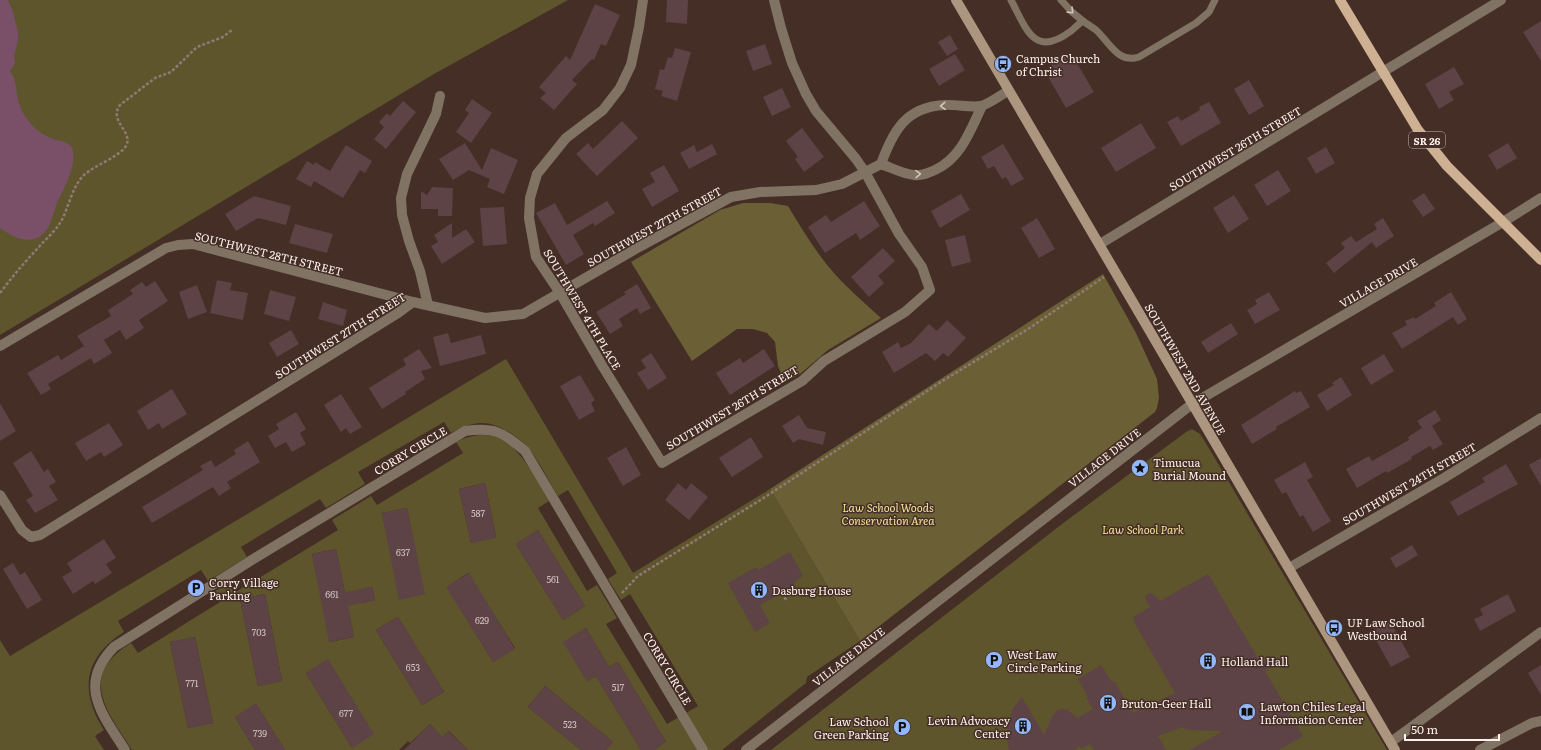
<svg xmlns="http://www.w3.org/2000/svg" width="1541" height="750" viewBox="0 0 1541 750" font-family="Literata,serif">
<rect width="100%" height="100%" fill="#442e26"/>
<g fill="#5e552d" fill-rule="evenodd">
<polygon points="0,0 568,0 434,74 0,335"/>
<path d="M 506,359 L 633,573 L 770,489 L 860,641 L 807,677 L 806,683 L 722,750 L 654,750 L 666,742 L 618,662 L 609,667 L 586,628 L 564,642 L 587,681 L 596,676 L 641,750 L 606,750 L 613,742 L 545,686 L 528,707 L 581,750 L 468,750 L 449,731 L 442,737 L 430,724 L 410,743 L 408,741 L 399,750 L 285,750 L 256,704 L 235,717 L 255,750 L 132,750 C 107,711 77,676 131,643 L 138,653 L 220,602 L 214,592 L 228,583 L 234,593 L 338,530 L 332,520 L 371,496 L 377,505 L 463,453 L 456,442 C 508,417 527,465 549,501 L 538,508 L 587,591 L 597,585 L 617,618 L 606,624 L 667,724 L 698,706 L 630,594 L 621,600 L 608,579 L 617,573 L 568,490 L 558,496 C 548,480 540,462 528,448 C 524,442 517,438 512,434 C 489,419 474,420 451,433 L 444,422 L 358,472 L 365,484 L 326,508 L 320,499 L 241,547 L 247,557 L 208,581 L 201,570 L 118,621 L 124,632 C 84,657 79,691 104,730 L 95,736 L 104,750 L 0,750 L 0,640 L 10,656 ZM 485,483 L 496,537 L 471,543 L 459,489 ZM 407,508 L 424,594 L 400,599 L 382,513 ZM 538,530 L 585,606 L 563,620 L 516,544 ZM 336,549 L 354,637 L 330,642 L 312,554 ZM 468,573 L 515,648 L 493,662 L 447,587 ZM 372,587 L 375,600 L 362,603 L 359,590 ZM 265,594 L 282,681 L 258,686 L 240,599 ZM 398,617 L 444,692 L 422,705 L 376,630 ZM 195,637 L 213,723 L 188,728 L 170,642 ZM 327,660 L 352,748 L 306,673 Z"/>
<polygon points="1192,429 1200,434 1207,445 1387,750 771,750 1062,524 1186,432"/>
</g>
<g fill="#6b6035">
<path d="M 743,203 L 770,203 L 788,206 C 802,229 816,253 834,273 C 848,289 865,303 881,318 L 828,350 L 800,374 L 785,382 L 778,366 L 775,342 L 767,333 L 753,329 L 737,329 L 692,361 L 631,262 L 720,210 Z"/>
<polygon points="1103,274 1136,333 1157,379 1159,398 1157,408 1155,412 860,641 770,489"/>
</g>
<path fill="#795067" d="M 0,0 L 8,0 L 12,9 L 18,32 L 18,40 L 14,56 L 15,63 L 10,71 C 18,83 15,90 19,103 C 21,111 27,120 33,126 C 38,132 46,136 53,139 C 61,142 71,141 73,151 C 76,166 64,189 57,203 C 54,210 53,218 49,226 C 37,248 16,240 0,228 Z"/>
<g fill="#5d4345">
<polygon points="667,0 688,0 687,24 666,22"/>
<polygon points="595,4 620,15 606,46 601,44 594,60 592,59 572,80 577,84 554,110 540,98 546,93 539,87 566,56 570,60"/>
<polygon points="1541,21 1541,61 1523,32"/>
<polygon points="950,35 958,49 947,56 938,42"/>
<polygon points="765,44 772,64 753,71 746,51"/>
<polygon points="675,48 691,52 677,101 661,96 663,91 655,89 660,69 664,70 668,57 672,58"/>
<polygon points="1071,53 1094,92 1066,108 1047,75 1055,70 1051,64"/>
<polygon points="955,54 965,70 939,86 929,69"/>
<polygon points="1454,67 1464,84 1449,92 1454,100 1439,109 1425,84"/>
<polygon points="1249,80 1264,106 1249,115 1234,89"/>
<polygon points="782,88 791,107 772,116 763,97"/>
<polygon points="472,99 492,113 471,143 456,132 469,113 465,110"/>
<polygon points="403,101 416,112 386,149 374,139 384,127 379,122 387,113 390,116"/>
<polygon points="1209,102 1221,123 1181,146 1167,122 1178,116 1181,121 1200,110 1199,107"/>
<polygon points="622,121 638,138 597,176 576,154 588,143 593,149"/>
<polygon points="1141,123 1156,148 1116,172 1101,148"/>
<polygon points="802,128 824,157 804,172 795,159 798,157 786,141"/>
<polygon points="465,143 482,170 491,148 518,160 504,194 487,187 490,179 469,170 453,180 439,159"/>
<polygon points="1508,143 1517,158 1497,170 1488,155"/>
<polygon points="712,144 717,154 689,169 680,153 694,145 697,152"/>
<polygon points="1003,144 1024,179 1011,186 1006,177 1002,179 994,166 988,169 981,157"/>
<polygon points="346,145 372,161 365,173 360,170 343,198 314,181 311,187 296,179 307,161 314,165 315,162 330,171"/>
<polygon points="1326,147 1335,163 1316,174 1307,158"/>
<polygon points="664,165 679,191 652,207 642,189 655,182 650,173"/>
<polygon points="1278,170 1291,191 1267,206 1254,185"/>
<polygon points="432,187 453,188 452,216 438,216 438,209 421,209 421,191 427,195"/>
<polygon points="1424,193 1435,209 1423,217 1412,201"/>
<polygon points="961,194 970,210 940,228 931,211"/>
<polygon points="1234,195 1249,219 1228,233 1213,208"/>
<polygon points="254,196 291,206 286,225 258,218 236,231 225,214"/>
<polygon points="607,201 615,213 595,226 593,223 573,235 584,254 566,265 536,213 555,203 567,225"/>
<polygon points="864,201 880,226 860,240 856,233 825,253 808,227 826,215 831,222"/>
<polygon points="504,207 507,244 483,246 480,208"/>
<polygon points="1037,218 1055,249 1039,258 1021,228"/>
<polygon points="1383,218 1394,236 1376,248 1372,242 1334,273 1326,263 1345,248 1341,243 1351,236 1356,242 1377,229 1374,224"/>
<polygon points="452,223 452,238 466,229 475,242 442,264 431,246 438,242 434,235"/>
<polygon points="295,224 333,234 327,253 289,243"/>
<polygon points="965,235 971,262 952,267 945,240"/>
<polygon points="883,248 895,261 878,276 884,283 869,297 851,277"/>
<polygon points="217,280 232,283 230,290 248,293 243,320 210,313"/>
<polygon points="155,281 168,301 139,320 144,328 126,340 120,330 104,340 112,353 94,364 91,358 48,384 51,389 41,395 27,373 58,355 61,360 84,346 77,336 111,316 108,310 133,294 130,290 142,282 146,287"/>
<polygon points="637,284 651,308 640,314 637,308 619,319 623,326 610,334 596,312 626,294 624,292"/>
<polygon points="197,285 207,312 188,319 179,292"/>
<polygon points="270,290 296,297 289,321 264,314"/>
<polygon points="1269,292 1280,310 1255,324 1247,310 1257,304 1255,300"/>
<polygon points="1451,292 1467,319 1458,325 1453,317 1402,349 1392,333 1407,325 1405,321 1414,317 1415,319 1436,306 1434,303"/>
<polygon points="323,302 347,310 343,326 318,319"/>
<polygon points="947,320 966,338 948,357 943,353 935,361 926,353 894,373 882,352 898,342 901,348 911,343 929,324 937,331"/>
<polygon points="1231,323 1238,334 1208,353 1201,342"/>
<polygon points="291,330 299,344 277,357 269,343"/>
<polygon points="448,333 451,343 481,335 486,354 440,366 433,337"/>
<polygon points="419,349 432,368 421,371 425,379 405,392 406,394 382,409 369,388 406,365 403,359"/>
<polygon points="764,349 775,366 730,395 716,373 740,358 743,363"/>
<polygon points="651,353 667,378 648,390 637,373 646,368 641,360"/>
<polygon points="1384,354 1394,371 1371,385 1361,368"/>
<polygon points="580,375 595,400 591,403 595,411 579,420 560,386"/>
<polygon points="1341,377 1352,395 1327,411 1317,395 1334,385 1332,383"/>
<polygon points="172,389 187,414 162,429 159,423 148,430 137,411"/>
<polygon points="1295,391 1296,393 1301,391 1310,407 1276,427 1277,429 1252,444 1241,425"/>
<polygon points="341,394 362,427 350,434 346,428 341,432 324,405"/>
<polygon points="0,403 16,431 0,441"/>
<polygon points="1435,410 1441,420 1432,426 1443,444 1433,450 1430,446 1411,457 1412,459 1387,473 1386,471 1357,488 1346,469 1369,456 1372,461 1409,440 1408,437 1422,428 1417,421"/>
<polygon points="296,412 306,429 300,433 306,444 292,452 286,442 275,448 268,436 279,429 276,424"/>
<polygon points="799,415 807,428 826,432 823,445 799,439 793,443 782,426"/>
<polygon points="109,423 123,445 104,457 101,452 86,461 75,443"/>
<polygon points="751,437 763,457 732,477 719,458"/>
<polygon points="248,441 260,462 227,482 231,488 219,496 213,487 152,523 142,507 203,470 200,466 211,460 215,467 236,454 234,450"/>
<polygon points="626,447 641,475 623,486 607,458"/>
<polygon points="31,451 44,472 48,469 56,482 49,486 58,500 35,513 26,500 33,496 13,463"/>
<polygon points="1541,458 1541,486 1529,465"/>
<polygon points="1305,462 1313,477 1307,480 1331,521 1313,532 1303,515 1300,517 1286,492 1282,494 1274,480"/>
<polygon points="1506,464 1518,484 1458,516 1450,502 1485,482 1482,478"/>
<polygon points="485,483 496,538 471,543 459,489"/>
<polygon points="678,483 686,490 691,483 708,497 689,520 665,500"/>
<polygon points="407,508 425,594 399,600 382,513"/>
<polygon points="538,530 585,606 563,620 516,544"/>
<polygon points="104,539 116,558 106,564 112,573 95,584 93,581 73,594 62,577 72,571 67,563"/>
<polygon points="1412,545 1418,555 1396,568 1390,558"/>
<polygon points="336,549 345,592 372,587 375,600 348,606 354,637 329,642 312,554"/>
<polygon points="790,552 803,576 797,580 797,581 790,586 791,588 760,605 770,623 755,632 728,583 756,567 758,570"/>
<polygon points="13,563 20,575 25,572 42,600 27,609 3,569"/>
<polygon points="469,573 515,649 493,662 446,587"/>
<polygon points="1208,574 1259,660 1268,659 1272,662 1272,666 1265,671 1303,736 1279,750 1190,750 1223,731 1188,730 1182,727 1158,736 1166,750 1094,750 1090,744 1081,749 1080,746 1074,750 1009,750 1007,740 1008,723 1013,708 1022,697 1044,735 1053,715 1056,711 1061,709 1067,709 1077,718 1093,709 1086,698 1088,697 1078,679 1101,665 1112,682 1114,681 1133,713 1175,693 1134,622 1135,621 1133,617 1150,607 1146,600 1145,596 1148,594 1150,593 1153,594 1160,601"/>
<polygon points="265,594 282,681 258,686 240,599"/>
<polygon points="1508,594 1516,611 1480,631 1474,619 1483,615 1480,609"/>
<polygon points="398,617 444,692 422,705 376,630"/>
<polygon points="1390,621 1410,657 1391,667 1371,631"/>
<polygon points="586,628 609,667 618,662 666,742 654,750 641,750 596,676 587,681 563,642"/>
<polygon points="195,637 213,723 188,728 170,642"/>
<polygon points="328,659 374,734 352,748 306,673"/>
<polygon points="1541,665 1541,695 1528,673"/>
<polygon points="545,686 613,742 606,750 581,750 528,707"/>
<polygon points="256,703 285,750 255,750 235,717"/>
<polygon points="430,724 442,737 448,731 468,750 404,750"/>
</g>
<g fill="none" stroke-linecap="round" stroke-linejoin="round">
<g stroke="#8e7b75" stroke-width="2.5" stroke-dasharray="3 2" stroke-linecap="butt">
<path d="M 0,293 C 12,277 24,263 37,249 C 44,241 52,234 58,226 C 69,211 70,189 84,175 C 95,165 119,157 126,146 C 134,132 108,121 120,105 L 155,78 L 171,72 L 197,47 L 223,37 L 233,29"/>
<polyline points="622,593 638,576 762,499 944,380 1028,329 1104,277"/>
<polyline points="782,593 786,600"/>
</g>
<g stroke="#817364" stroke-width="7">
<path d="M 1011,0 C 1026,28 1034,59 1071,31 C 1075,28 1078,24 1083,21 C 1087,24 1092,27 1096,30 C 1110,43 1118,64 1139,57 L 1196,23 L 1209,12 L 1215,0"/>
<polyline points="1061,0 1072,12 1083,21"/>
</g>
<g stroke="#817364" stroke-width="10">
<polyline points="643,0 639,27 631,65 620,88 603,110 566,138 537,174 530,198 529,218 536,257 560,293 603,367 662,463 802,381 824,361 905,312 930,290 922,267 899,234 865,172 856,159 816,111 806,94 792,63 781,28 774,0"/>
<path d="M 881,164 C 892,168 903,174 914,175 C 922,176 928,173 935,170 C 961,158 970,131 982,106"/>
<polyline points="1100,244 1501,0"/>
<polyline points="428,305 420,271 409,241 402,215 401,198 407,174 436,114 440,96"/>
<polyline points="0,346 166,248 178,245 193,244 413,302"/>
<path d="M 0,495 L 22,530 L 31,537 L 40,535 L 398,313 L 413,302 L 485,318 L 523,314 L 639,247 L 731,197 L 760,192 L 816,190 L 842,184 L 881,164 C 893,131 906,107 944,105 C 955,104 972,108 981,106 C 989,104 1001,95 1008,91"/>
<polyline points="1289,568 1444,478 1541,418"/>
<polyline points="1391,742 1541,632"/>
<path d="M 125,750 C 102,714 77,685 114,647 L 255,558 L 465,431 C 494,427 503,432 525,451 L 703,750"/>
<polyline points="746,750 1192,404 1503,222 1541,198"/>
<polyline points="1480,750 1532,723 1541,721"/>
</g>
<polyline stroke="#ad967f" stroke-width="10" points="956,0 1395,750"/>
<polyline stroke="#ceb192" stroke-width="10" points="1340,0 1418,130 1447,166 1541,260"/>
</g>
<defs><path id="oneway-chevron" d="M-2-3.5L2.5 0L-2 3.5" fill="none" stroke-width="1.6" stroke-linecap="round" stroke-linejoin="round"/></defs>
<g stroke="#d2c5bd">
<use href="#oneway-chevron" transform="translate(1071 11) rotate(44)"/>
<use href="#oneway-chevron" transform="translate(943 106) rotate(176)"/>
<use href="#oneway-chevron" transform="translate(918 174) rotate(-1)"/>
</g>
<defs>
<symbol id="bus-disc" viewBox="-11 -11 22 22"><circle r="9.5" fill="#93b7fd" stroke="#442e26"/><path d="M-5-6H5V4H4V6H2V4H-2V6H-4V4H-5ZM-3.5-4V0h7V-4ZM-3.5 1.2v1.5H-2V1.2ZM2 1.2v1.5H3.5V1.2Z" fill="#111"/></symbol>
<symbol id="sight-disc" viewBox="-11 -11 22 22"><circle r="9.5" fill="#93b7fd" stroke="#442e26"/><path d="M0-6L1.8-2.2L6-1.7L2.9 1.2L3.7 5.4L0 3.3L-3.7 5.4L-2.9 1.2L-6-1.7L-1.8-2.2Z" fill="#111"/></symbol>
<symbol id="parking-disc" viewBox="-11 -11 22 22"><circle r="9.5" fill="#93b7fd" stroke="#442e26"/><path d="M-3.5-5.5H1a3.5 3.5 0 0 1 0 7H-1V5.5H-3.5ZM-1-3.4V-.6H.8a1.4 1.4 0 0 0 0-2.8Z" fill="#111"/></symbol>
<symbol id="building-disc" viewBox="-11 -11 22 22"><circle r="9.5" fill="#93b7fd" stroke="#442e26"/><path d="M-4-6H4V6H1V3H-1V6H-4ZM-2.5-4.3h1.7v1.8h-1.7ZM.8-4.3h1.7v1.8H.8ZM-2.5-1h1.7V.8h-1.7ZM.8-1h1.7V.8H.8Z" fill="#111"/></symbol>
<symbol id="library-disc" viewBox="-11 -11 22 22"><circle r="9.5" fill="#93b7fd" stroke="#442e26"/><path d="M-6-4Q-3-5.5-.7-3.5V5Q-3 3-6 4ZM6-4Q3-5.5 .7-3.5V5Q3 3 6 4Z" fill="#111"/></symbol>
</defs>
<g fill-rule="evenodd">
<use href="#bus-disc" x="993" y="54" width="20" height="20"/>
<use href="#sight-disc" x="1130" y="458" width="20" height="20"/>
<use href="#parking-disc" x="186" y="578" width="20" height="20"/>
<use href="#building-disc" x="749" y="580" width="20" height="20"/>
<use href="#bus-disc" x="1324" y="618" width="20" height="20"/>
<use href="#parking-disc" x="984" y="650" width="20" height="20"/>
<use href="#building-disc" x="1198" y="651" width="20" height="20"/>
<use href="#building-disc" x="1098" y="693" width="20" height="20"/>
<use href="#library-disc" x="1237" y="702" width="20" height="20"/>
<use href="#building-disc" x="1013" y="716" width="20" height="20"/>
<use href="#parking-disc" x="892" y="717" width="20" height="20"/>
</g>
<g text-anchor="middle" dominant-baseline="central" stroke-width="3" stroke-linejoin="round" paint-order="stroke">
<g font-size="9" fill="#d6c6c3">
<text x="478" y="513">587</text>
<text x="403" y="552">637</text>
<text x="553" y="579">561</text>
<text x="332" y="594">661</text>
<text x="482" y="620">629</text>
<text x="259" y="632">703</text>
<text x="413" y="667">653</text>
<text x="192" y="683">771</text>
<text x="618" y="687">517</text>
<text x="346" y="713">677</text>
<text x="570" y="724">523</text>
<text x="260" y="733">739</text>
</g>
<rect fill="#442e26" stroke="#c6b6b1" stroke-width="1" x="1409" y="132" width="36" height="16" rx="3"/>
<g font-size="10" font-weight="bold" fill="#fef1ed">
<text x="1427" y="140">SR 26</text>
</g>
<g font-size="11" fill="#fef1ed" stroke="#442e26" text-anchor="start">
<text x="1016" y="58">Campus Church<tspan x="1016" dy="13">of Christ</tspan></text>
<text x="1153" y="462">Timucua<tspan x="1153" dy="13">Burial Mound</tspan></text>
<text x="209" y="582">Corry Village<tspan x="209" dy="13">Parking</tspan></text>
<text x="772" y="590">Dasburg House</text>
<text x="1347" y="622">UF Law School<tspan x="1347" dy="13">Westbound</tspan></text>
<text x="1007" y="654">West Law<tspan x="1007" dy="13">Circle Parking</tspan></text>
<text x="1221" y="661">Holland Hall</text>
<text x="1121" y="703">Bruton-Geer Hall</text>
<text x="1260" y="706">Lawton Chiles Legal<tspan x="1260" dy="13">Information Center</tspan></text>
<text x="1010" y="720" text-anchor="end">Levin Advocacy<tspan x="1010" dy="13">Center</tspan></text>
<text x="889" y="721" text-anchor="end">Law School<tspan x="889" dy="13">Green Parking</tspan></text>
</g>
<g font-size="11" fill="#fef1ed" stroke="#442e26">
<text transform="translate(1235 148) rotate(-31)">SOUTHWEST 26TH STREET</text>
<text transform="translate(654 226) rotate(-29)">SOUTHWEST 27TH STREET</text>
<text transform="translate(269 253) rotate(14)">SOUTHWEST 28TH STREET</text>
<text transform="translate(1378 282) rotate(-30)">VILLAGE DRIVE</text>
<text transform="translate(583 309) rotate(59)">SOUTHWEST 4TH PLACE</text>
<text transform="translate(340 335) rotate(-32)">SOUTHWEST 27TH STREET</text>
<text transform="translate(1186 369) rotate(60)">SOUTHWEST 2ND AVENUE</text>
<text transform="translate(732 407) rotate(-31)">SOUTHWEST 26TH STREET</text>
<text transform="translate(410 450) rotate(-31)">CORRY CIRCLE</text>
<text transform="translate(1104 457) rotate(-38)">VILLAGE DRIVE</text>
<text transform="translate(1409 483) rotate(-30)">SOUTHWEST 24TH STREET</text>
<text transform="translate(848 656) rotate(-38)">VILLAGE DRIVE</text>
<text transform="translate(668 668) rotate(59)">CORRY CIRCLE</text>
</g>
<g font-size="11" font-style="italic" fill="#f4e39b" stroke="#442e26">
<text x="888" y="507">Law School Woods<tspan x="888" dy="13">Conservation Area</tspan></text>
<text x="1143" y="529">Law School Park</text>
</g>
</g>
<path d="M1405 734v6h94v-6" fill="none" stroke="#fef1ed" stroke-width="2"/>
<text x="1411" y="734" font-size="12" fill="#fef1ed" stroke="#442e26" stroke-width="3" paint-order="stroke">50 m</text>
</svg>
